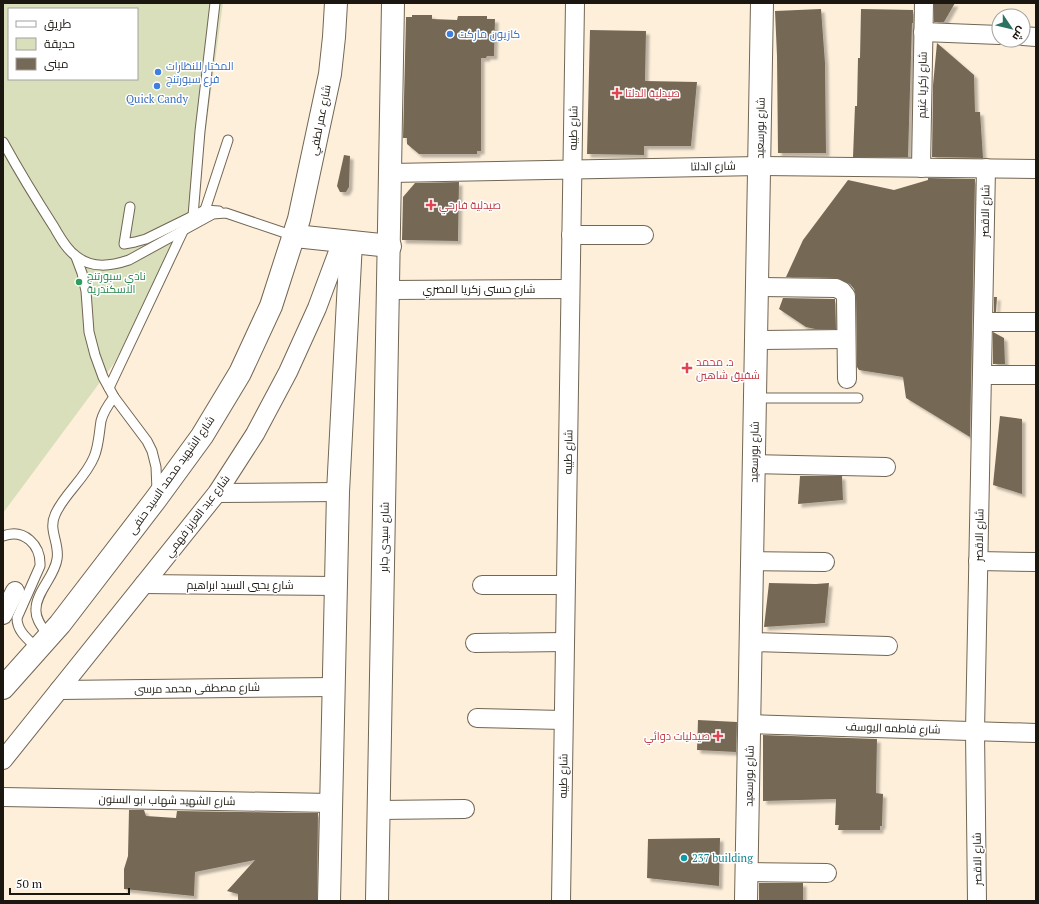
<svg xmlns="http://www.w3.org/2000/svg" width="1039" height="904" viewBox="0 0 1039 904" font-family="'PT Serif',Cairo,serif">
<defs>
<filter id="shadow"><feDropShadow dx="3.5" dy="3.5" stdDeviation="1" flood-color="#0004"/></filter>
</defs>
<rect width="100%" height="100%" fill="#fdefda"/>
<path fill="#d8dfba" fill-rule="evenodd" d="M 3,3 L 223,3 L 196,201 L 115,362 L 3,513 ZM 9,9 L 137,9 L 137,79 L 9,79 Z"/>
<g fill="#756957" filter="url(#shadow)">
<polygon points="934,3 955,3 944,22 934,22"/>
<polygon points="821,9 825,63 826,153 778,153 777,56 775,11"/>
<polygon points="861,9 913,10 913,23 912,23 908,157 853,157 855,106 857,106 858,58 860,58"/>
<polygon points="412,15 432,15 432,19 457,20 458,16 487,16 487,19 495,19 494,56 487,56 486,58 481,58 481,151 477,151 477,154 419,154 407,144 407,138 403,138 406,17 412,17"/>
<polygon points="590,30 646,31 645,81 697,82 691,146 644,146 644,155 587,154"/>
<polygon points="937,43 974,75 975,112 980,112 983,158 932,157 933,85"/>
<polygon points="344,155 350,156 349,187 346,192 340,192 337,186"/>
<polygon points="928,178 975,179 970,437 906,398 903,377 859,370 857,367 856,296 854,289 850,284 836,278 786,277 803,240 848,180 894,190 928,180"/>
<polygon points="459,182 458,241 402,240 403,197 415,183"/>
<polygon points="994,297 997,297 996,312 994,312"/>
<polygon points="783,298 835,299 836,329 815,329 806,327 779,309"/>
<polygon points="993,332 1004,338 1005,364 993,364"/>
<polygon points="1000,416 1022,419 1022,494 993,485"/>
<polygon points="800,476 842,476 843,500 798,504"/>
<polygon points="769,583 816,584 829,583 825,623 764,627"/>
<polygon points="698,720 737,722 736,752 697,750"/>
<polygon points="763,735 877,739 876,793 883,794 882,826 880,826 880,830 838,830 839,825 835,825 836,799 763,801"/>
<polygon points="129,810 144,810 146,816 176,818 177,811 318,813 317,901 238,901 238,894 227,891 255,860 195,872 194,896 124,889 124,869 128,856"/>
<polygon points="720,838 719,886 647,878 648,839"/>
<rect x="759" y="883" width="44" height="18"/>
</g>
<g fill="none" stroke-linecap="round" stroke-linejoin="round">
<defs>
<g id="service">
<path d="M 3,142 C 19,171 36,199 54,227 C 60,237 66,249 76,256 C 92,269 111,266 129,260 L 213,214 L 226,213 L 294,236"/>
<polyline points="130,207 124,244 135,242 146,239 205,210 219,211"/>
<polyline points="205,210 228,140"/>
<polyline points="193,216 200,131 215,3"/>
<polyline points="76,257 82,273 86,291 89,332 95,355 103,377 114,397 147,441 152,451 156,467 157,490"/>
<polyline points="109,388 184,229"/>
<polyline points="755,398 858,398"/>
<path d="M 3,536 C 24,528 41,545 40,566 L 17,618 C 17,632 29,640 38,649"/>
<path d="M 48,636 C 43,628 35,619 36,609 C 36,592 55,576 57,559 C 60,544 48,530 55,515 C 63,495 85,479 94,457 C 99,445 99,433 101,421 C 103,412 108,405 114,397"/>
</g>
<g id="minor">
<polyline points="923,32 999,35"/>
<polyline points="1023,36 1036,37"/>
<polyline points="921,168 924,3"/>
<polyline points="391,173 759,166 1036,169"/>
<polyline points="571,235 644,235"/>
<polyline points="757,287 836,288 842,291 846,296 847,379"/>
<polyline points="389,290 570,289"/>
<polyline points="983,322 1036,322"/>
<polyline points="756,340 846,339"/>
<polyline points="982,375 1036,375"/>
<polyline points="754,464 886,467"/>
<polyline points="217,493 338,492"/>
<polyline points="752,561 825,562"/>
<polyline points="978,561 1036,562"/>
<polyline points="144,584 336,586"/>
<polyline points="482,585 565,585"/>
<polyline points="3,615 15,591"/>
<polyline points="751,642 888,646"/>
<polyline points="475,643 565,642"/>
<polyline points="59,690 334,687"/>
<polyline points="477,718 563,720"/>
<polyline points="749,724 1036,733"/>
<polyline points="3,760 217,493 255,434 288,372 317,308 342,241"/>
<polyline points="3,797 331,803"/>
<polyline points="379,810 465,809"/>
<polyline points="747,872 827,873"/>
<polyline points="561,901 575,3"/>
<polyline points="977,901 975,731 986,168"/>
</g>
<g id="tertiary">
<polyline points="295,236 390,246"/>
<polyline points="3,688 60,624 156,499 202,436 240,373 271,306 299,219 330,74 334,37 336,3"/>
<polyline points="329,901 338,492 351,242"/>
<polyline points="377,901 393,3"/>
</g>
<polyline id="secondary" points="746,901 762,3"/>
</defs>
<use href="#service" stroke="#726654" stroke-width="11"/>
<use href="#minor" stroke="#726654" stroke-width="20"/>
<use href="#tertiary" stroke="#726654" stroke-width="24"/>
<use href="#secondary" stroke="#726654" stroke-width="24"/>
<use href="#service" stroke="#fff" stroke-width="9"/>
<use href="#minor" stroke="#fff" stroke-width="18"/>
<use href="#tertiary" stroke="#fff" stroke-width="22"/>
<use href="#secondary" stroke="#fff" stroke-width="22"/>
</g>
<g fill="#3f7fe0" stroke="#fff" stroke-width="1.5">
<circle cx="450" cy="34" r="4"/>
<circle cx="158" cy="72" r="4"/>
<circle cx="157" cy="86" r="4"/>
</g>
<g fill="#e0444e" stroke="#fff" stroke-width="1.5">
<path d="M615 87h4v4h4v4h-4v4h-4v-4h-4v-4h4z"/>
<path d="M429 199h4v4h4v4h-4v4h-4v-4h-4v-4h4z"/>
<path d="M685 362h4v4h4v4h-4v4h-4v-4h-4v-4h4z"/>
<path d="M716 730h4v4h4v4h-4v4h-4v-4h-4v-4h4z"/>
</g>
<circle fill="#2e9e5b" stroke="#fff" stroke-width="1.5" cx="79" cy="282" r="4"/>
<circle fill="#0f9aa8" stroke="#fff" stroke-width="1.5" cx="684" cy="858" r="4"/>
<g text-anchor="middle" dominant-baseline="central" stroke-width="3" stroke-linejoin="round" paint-order="stroke">
<g font-size="11" fill="#366cbe" stroke="#fff" text-anchor="start">
<text x="458" y="34">كازيون ماركت</text>
<text x="166" y="66">المختار للنظارات<tspan x="166" dy="13">فرع سبورتنج</tspan></text>
<text x="157" y="99" text-anchor="middle">Quick Candy</text>
</g>
<g font-size="11" fill="#1b160f" stroke="#fff">
<text transform="translate(922 85) rotate(-89)">شارع زكريا غنيم</text>
<text transform="translate(320 120) rotate(-79)">شارع عمر لطفي</text>
<text transform="translate(573 128) rotate(-89)">شارع طيبه</text>
<text transform="translate(760 128) rotate(-89)">شارع بورسعيد</text>
<text transform="translate(713 166) rotate(-1)">شارع الدلتا</text>
<text transform="translate(985 211) rotate(-89)">شارع الاقصر</text>
<text x="479" y="289">شارع حسنى زكريا المصري</text>
<text transform="translate(568 452) rotate(-89)">شارع طيبه</text>
<text transform="translate(754 452) rotate(-89)">شارع بورسعيد</text>
<text transform="translate(171 475) rotate(-55)">شارع الشهيد محمد السيد حنفى</text>
<text transform="translate(197 516) rotate(-53)">شارع عبد العزيز فهمي</text>
<text transform="translate(979 535) rotate(-89)">شارع الاقصر</text>
<text transform="translate(384 537) rotate(-89)">شارع سيدى جابر</text>
<text x="240" y="585">شارع يحيي السيد ابراهيم</text>
<text transform="translate(197 688) rotate(-1)">شارع مصطفى محمد مرسى</text>
<text transform="translate(893 728) rotate(2)">شارع فاطمه اليوسف</text>
<text transform="translate(563 776) rotate(-89)">شارع طيبه</text>
<text transform="translate(749 776) rotate(-89)">شارع بورسعيد</text>
<text transform="translate(167 800) rotate(1)">شارع الشهيد شهاب ابو السنون</text>
<text transform="translate(977 859) rotate(-91)">شارع الاقصر</text>
</g>
<g font-size="11" fill="#be3a42" stroke="#fff" text-anchor="start">
<text x="625" y="93">صيدلية الدلتا</text>
<text x="439" y="205">صيدلية فارحي</text>
<text x="696" y="362">د. محمد<tspan x="696" dy="13">شفيق شاهين</tspan></text>
<text x="710" y="736" text-anchor="end">صيدليات دوائي</text>
</g>
<g font-size="11" fill="#27864d" stroke="#fff" text-anchor="start">
<text x="87" y="276">نادي سبورتنج<tspan x="87" dy="13">الاسكندرية</tspan></text>
</g>
<g font-size="11" fill="#0d838f" stroke="#fff" text-anchor="start">
<text x="692" y="858">237 building</text>
</g>
</g>
<rect width="1039" height="904" fill="none" stroke="#1b160f" stroke-width="8"/>
<rect x="8" y="8" width="130" height="72" fill="#ffffff" stroke="#a4a29f"/>
<rect x="16" y="21" width="20" height="6" fill="#ffffff" stroke="#a4a29f"/>
<text x="44" y="28" font-size="12" fill="#1b160f">طريق</text>
<rect x="16" y="38" width="20" height="12" fill="#d8dfba" stroke="#a4a29f"/>
<text x="44" y="48" font-size="12" fill="#1b160f">حديقة</text>
<rect x="16" y="58" width="20" height="12" fill="#756957" stroke="#a4a29f"/>
<text x="44" y="68" font-size="12" fill="#1b160f">مبنى</text>
<g transform="translate(1011 28) rotate(125)"><circle r="19" fill="#ffffff" stroke="#a4a29f"/>
<path d="M0-3L7 15L0 10L-7 15Z" fill="#2d7163"/>
<text y="-6" font-size="11" font-weight="bold" text-anchor="middle" fill="#1b160f">ش</text>
</g>
<path d="M10 888v6h119v-6" fill="none" stroke="#1b160f" stroke-width="2"/>
<text x="16" y="888" font-size="12" fill="#1b160f" stroke="#ffffff" stroke-width="3" paint-order="stroke">50 m</text>
</svg>
